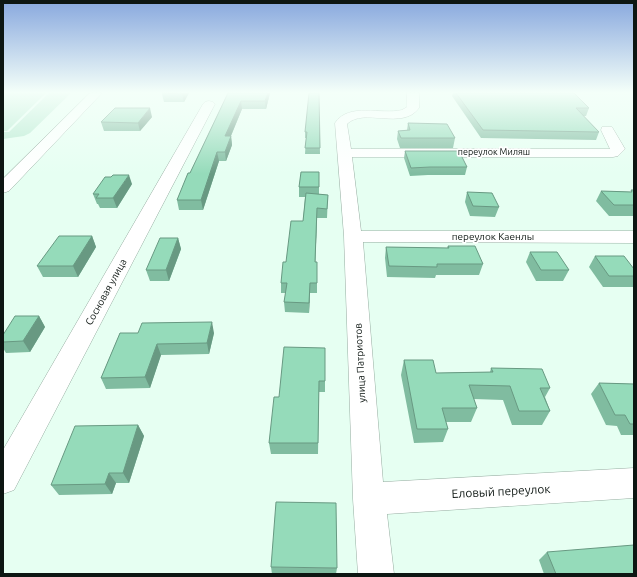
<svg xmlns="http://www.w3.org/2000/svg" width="637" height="577" viewBox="0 0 637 577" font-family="Ubuntu,sans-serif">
<rect width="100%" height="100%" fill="#e6fff2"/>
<g fill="#b6e9d0">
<polygon points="3,93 46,93 7,131 3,131"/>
<polygon points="49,93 71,93 30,133 24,136 3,139 3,132 9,132"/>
</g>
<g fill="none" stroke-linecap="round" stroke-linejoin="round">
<defs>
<g id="minor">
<polygon points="90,93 102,93 9,191 3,193 3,179"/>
<path d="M 407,93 L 419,93 L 419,108 C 402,131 364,107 347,124 L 351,149 L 610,149 L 601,130 L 602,127 L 612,127 L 625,149 L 618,156 L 613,157 L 352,157 L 361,231 L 634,231 L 634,243 L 363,242 L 383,482 L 634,468 L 634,498 L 387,514 L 394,574 L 358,574 L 353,499 L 344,236 L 335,123 C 349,102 381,115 402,110 L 407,107 Z"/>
<polygon points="209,101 213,102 215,104 14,490 3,494 3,450 203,104 205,102"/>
</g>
</defs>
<use href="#minor" stroke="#96ada1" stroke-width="1"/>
<use href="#minor" fill="#fff" fill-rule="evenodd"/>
</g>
<g fill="#80bca0">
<polygon points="189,93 184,102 164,102 162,94"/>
<polygon points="228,93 270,93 266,109 242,109 231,136 232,145 226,161 219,161 203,210 179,210 177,200 190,173"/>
<polygon points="319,93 320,154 305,154 306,138 305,138 305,132"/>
<polygon points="453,93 574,93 589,108 586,116 583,116 599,132 596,140 481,138 452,96"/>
<polygon points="152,117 140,131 104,131 101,122"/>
<polygon points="408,123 455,138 453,148 400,148 397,139 398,131 407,130"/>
<polygon points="405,151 467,167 465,175 428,175 410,176 404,158"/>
<polygon points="319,172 319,194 328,195 327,218 317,218 315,262 317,272 317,293 310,293 309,313 285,312 284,302 286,293 281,293 281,283 286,262 303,221 305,197 299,197 299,187"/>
<polygon points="132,184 117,208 100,208 98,204 97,204 93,194"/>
<polygon points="631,190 634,190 634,216 609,216 596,201 601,191 631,192"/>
<polygon points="467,192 499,207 495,217 470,216 465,202"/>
<polygon points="92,236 96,247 78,277 43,277 37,266"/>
<polygon points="178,238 181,249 169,281 150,281 146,270"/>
<polygon points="448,246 483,264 479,275 436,275 435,278 387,277 385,258 386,247 447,248"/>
<polygon points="530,252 569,270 563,281 536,281 526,262"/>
<polygon points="595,256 634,269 634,285 633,287 603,287 589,267"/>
<polygon points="39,316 45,327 30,352 6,353 3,348 3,335"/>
<polygon points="120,333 214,333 209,354 161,355 150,388 106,389 101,378"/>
<polygon points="325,348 325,392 319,392 318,454 271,454 269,443 279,397"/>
<polygon points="404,360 436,373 490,372 491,368 550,388 545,397 550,411 542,425 512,425 503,400 474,399 477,408 471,422 446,422 448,429 443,442 414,443 401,375"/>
<polygon points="599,383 634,384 634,435 621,435 617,426 606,425 591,394"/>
<polygon points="138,425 144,436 129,483 116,483 112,494 59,495 51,485"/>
<polygon points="547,552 634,574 544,574 539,560"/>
<polygon points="271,567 337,568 336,574 272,574"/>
</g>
<g fill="#689982">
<polygon points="182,93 189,93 184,102 182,94"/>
<polygon points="268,93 270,93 266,109 265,101"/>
<polygon points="241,101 242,109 227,145 225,136"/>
<polygon points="150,108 152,117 140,131 138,123"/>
<polygon points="231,136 232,145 226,161 225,152"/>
<polygon points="217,152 219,161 203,210 201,200"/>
<polygon points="129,175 132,184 117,208 113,198"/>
<polygon points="317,208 317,218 315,272 315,262"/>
<polygon points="92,236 96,247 78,277 73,266"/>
<polygon points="178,238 181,249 169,281 166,270"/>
<polygon points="310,283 310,293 309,313 309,303"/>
<polygon points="39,316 45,327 30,352 23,341"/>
<polygon points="212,322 214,333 209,354 207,343"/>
<polygon points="157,344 161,355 150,388 145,377"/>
<polygon points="138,425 144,436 129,483 123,473"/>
<polygon points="109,473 116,483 112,494 105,484"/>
</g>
<g fill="#95dbba" stroke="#689982">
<polygon points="162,93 182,93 182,94"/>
<polygon points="228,93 268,93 265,101 241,101 225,136 231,136 225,152 217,152 201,200 177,200 188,173 190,173"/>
<polygon points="309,93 319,93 320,148 305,148 307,132 305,132"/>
<polygon points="456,93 574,93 589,108 576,108 599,132 483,130"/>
<polygon points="115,108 150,108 138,123 101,122"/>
<polygon points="408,123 447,124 455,138 401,138 398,131 410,130"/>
<polygon points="405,151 459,151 467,167 430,167 411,168"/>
<polygon points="301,172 319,172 319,187 299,187"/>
<polygon points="113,175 129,175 113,198 96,198 99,194 93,194 105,177 111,177"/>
<polygon points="631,190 634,190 634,205 614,205 601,191 632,192"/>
<polygon points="467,192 492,193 499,207 473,206"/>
<polygon points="306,193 328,195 327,209 317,208 315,262 317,262 317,283 310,283 309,303 284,302 287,283 281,283 283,262 286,262 291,221 303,221"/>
<polygon points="59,236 92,236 73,266 37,266"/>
<polygon points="160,238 178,238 166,270 146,270"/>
<polygon points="448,246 475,246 483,264 437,264 437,267 389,266 386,247 449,248"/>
<polygon points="530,252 557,252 569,270 541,270"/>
<polygon points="595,256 624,256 634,269 634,276 609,276"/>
<polygon points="15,316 39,316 23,341 3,342 3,335"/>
<polygon points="212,322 207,343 157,344 145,377 101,378 120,333 138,333 142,323"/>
<polygon points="284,347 325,348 325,381 319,381 318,443 269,443 274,397 279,397"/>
<polygon points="404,360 433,360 436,373 493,372 491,368 542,369 550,388 540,388 550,411 519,411 510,386 469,385 477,408 442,408 448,429 417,429"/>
<polygon points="599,383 634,384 634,424 630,424 625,415 615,415"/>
<polygon points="138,425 123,473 109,473 105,484 51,485 75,426"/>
<polygon points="276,502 336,503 337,568 271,567"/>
<polygon points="634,545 634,574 556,574 547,552"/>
</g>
<linearGradient id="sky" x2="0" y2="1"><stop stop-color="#88a8de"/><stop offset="0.53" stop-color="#f4fff9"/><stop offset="1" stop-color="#f4fff9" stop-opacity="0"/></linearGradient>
<rect width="637" height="174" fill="url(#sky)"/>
<g text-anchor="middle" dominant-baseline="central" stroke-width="3.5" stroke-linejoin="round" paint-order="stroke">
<g font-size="9" fill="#0d1612" stroke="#fff">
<text x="494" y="152">переулок Миляш</text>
</g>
<g font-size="10" fill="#0d1612" stroke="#fff">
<text x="493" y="236">переулок Каенлы</text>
<text transform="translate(106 292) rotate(-61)">Сосновая улица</text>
<text transform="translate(360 363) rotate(-93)">улица Патриотов</text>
</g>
<g font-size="12" fill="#0d1612" stroke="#fff">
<text transform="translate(501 491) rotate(-3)">Еловый переулок</text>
</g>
</g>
<rect width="637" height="577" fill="none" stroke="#0d1612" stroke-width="8"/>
</svg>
